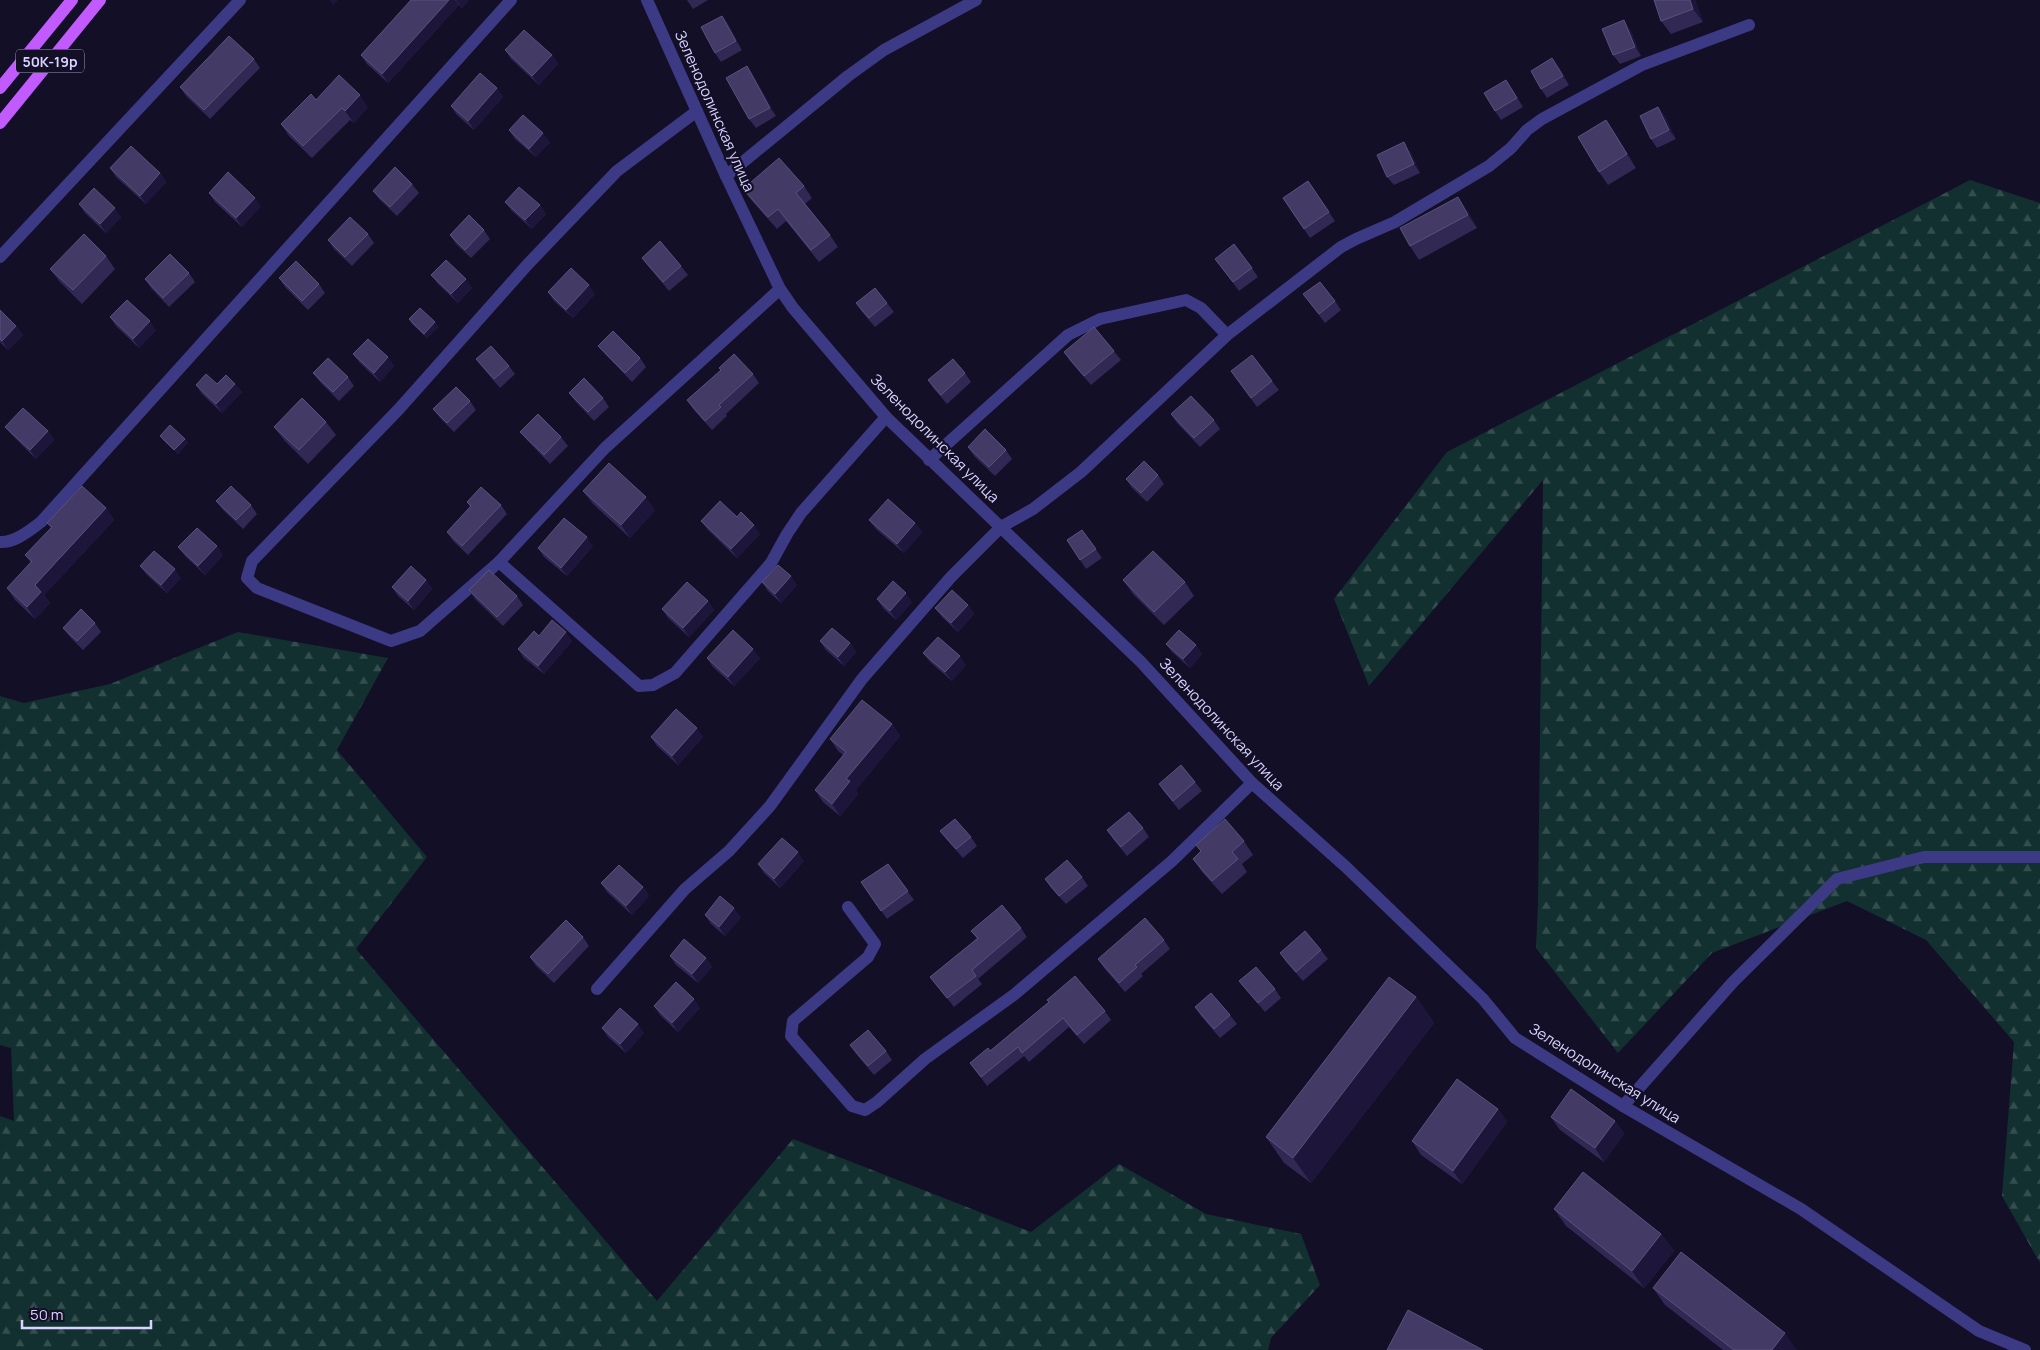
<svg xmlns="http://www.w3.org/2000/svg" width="2040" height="1350" viewBox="0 0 2040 1350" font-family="Manrope,sans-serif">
<defs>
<pattern id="forest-firs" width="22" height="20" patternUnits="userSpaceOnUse" patternTransform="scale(1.25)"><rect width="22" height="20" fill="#12302f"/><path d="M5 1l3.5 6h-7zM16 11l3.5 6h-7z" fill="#344d4e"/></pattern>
</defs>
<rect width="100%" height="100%" fill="#130f26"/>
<g fill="url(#forest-firs)">
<polygon points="1970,180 2040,203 2040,1263 2002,1196 2014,1042 1926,940 1847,901 1712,953 1618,1053 1536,948 1538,903 1543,480 1369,686 1334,599 1447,452"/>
<polygon points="238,632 388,658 337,750 427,857 356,949 657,1301 793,1139 1031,1232 1119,1164 1206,1214 1301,1234 1320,1285 1271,1338 1268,1350 0,1350 0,1116 14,1121 11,1048 0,1045 0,696 24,703 110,684"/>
</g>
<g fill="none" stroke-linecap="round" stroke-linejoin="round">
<g stroke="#3d3a85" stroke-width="12">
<polyline points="647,0 726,176 780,289 793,308 886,417 1141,662 1252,783 1346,867 1483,999 1515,1038 1623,1106 1801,1209 1979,1331 2025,1350"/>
<polyline points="697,111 617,171 528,264 399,409 252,561 247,578 257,588 391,641 420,631 499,562 605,448 780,289"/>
<polyline points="726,176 848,76 884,50 976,0"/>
<polyline points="0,257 240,0"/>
<polyline points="929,460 1068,335 1100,319 1186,300 1201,308 1227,335"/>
<path d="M 0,542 C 15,543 30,530 41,522 L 511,0"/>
<polyline points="499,562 639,686 653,685 675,673 771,563 787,534 801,513 886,417"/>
<polyline points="848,907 875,944 868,957 793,1021 791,1036 852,1106 865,1110 877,1102 925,1059 1015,994 1172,861 1252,783"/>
<polyline points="597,989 685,889 729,851 770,806 862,679 951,577 1001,527 1033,509 1081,472 1227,335 1341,247 1356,239 1395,222 1489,166 1511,148 1527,130 1542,119 1642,65 1749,25"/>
<polyline points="1623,1106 1733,982 1837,879 1924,857 2040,857"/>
</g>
<g stroke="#c25bff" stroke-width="12">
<polyline points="0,88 72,0"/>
<polyline points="0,123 100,0"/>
</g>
</g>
<g fill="#312854">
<polygon points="411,0 469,0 462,8 459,5 388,83 367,64 361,55"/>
<polygon points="687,0 708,0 693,9"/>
<polygon points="1654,0 1695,0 1703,22 1671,34 1661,21"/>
<polygon points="722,16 728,24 742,50 721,62 715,53"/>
<polygon points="1630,29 1641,56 1620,64 1613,55"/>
<polygon points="505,50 552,55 558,64 539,85 511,59"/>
<polygon points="254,59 260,68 210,119 186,96 180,87"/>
<polygon points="747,66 753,75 776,116 756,128 749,119"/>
<polygon points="1559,67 1569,85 1547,98 1541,89"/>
<polygon points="497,88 503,97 474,130 457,115 451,106"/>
<polygon points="1512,89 1523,107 1501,120 1495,111"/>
<polygon points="316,100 368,107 354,123 350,120 312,158 289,136 281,124"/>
<polygon points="1665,116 1676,139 1657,148 1651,139"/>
<polygon points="1606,120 1615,133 1636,168 1608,185 1599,172"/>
<polygon points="509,130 550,142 536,157 515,139"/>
<polygon points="1410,151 1420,173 1394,185 1387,177"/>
<polygon points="110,168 160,173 166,182 146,204 116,177"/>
<polygon points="1308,181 1335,221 1310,238 1283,198"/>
<polygon points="412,184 419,193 397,216 379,199 373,191"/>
<polygon points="804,186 812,198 805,204 830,235 838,247 819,262 786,221 777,229 752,201 743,189"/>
<polygon points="209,193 261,206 242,227 215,202"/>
<polygon points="505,202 540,205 546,214 532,229 512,211"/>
<polygon points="79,204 121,217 106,233 85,213"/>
<polygon points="1467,210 1477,228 1419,260 1410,246"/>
<polygon points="484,230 490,239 471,258 456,244 450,235"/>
<polygon points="368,234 374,243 352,266 334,249 328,240"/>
<polygon points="106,256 115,269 82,304 60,282 50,269"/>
<polygon points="642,258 681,266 688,275 669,291 648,266"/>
<polygon points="1215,259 1252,268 1258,277 1239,291"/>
<polygon points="189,273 195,282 169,307 151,288 145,279"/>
<polygon points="431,275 466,279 472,288 458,303 438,284"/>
<polygon points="279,278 319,284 325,293 308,310 285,287"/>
<polygon points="548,292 595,294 573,318 554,301"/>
<polygon points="1303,294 1335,301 1341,310 1325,323"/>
<polygon points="856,303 887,303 894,312 875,327 862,312"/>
<polygon points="0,310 16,326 23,335 8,350 0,342"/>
<polygon points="110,317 156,330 139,348 116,326"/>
<polygon points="409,319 435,322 438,327 427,338 412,324"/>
<polygon points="598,346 640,358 646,367 632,382 605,354"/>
<polygon points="1114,351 1121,360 1091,385 1070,361 1064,352"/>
<polygon points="353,354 388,357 394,366 380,382 360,363"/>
<polygon points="476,359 509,366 515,374 500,388 483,368"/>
<polygon points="1231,371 1272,381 1279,390 1257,407"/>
<polygon points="313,373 348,377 354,386 339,401 320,382"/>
<polygon points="965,373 971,382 947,404 934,389 928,380"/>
<polygon points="753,374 759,383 726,414 727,416 712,430 693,409 687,400"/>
<polygon points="235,384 242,392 222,413 202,394 196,385"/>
<polygon points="569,393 603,398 609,407 594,421 575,401"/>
<polygon points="470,401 476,410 454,432 440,418 433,409"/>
<polygon points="1171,414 1214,420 1220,429 1200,447 1177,423"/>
<polygon points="326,422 336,435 308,464 284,440 274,427"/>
<polygon points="5,427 48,431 54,440 36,459 12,435"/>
<polygon points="520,432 561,437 568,446 550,464 527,440"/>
<polygon points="160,436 185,439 188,443 178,454 163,440"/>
<polygon points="968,447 1006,450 1012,459 995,476 974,456"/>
<polygon points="1158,475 1164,484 1147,502 1132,488 1126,479"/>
<polygon points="583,491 655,510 630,538 593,504"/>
<polygon points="216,501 251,505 257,514 243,529 223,510"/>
<polygon points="467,502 501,505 507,514 468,555 453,541 447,532 470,507"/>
<polygon points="106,508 114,520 44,595 50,603 35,619 15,600 7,588 31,563 25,555 51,528 47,523"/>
<polygon points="737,517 760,534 737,558 708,530 701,521"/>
<polygon points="869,520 915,523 922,532 904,553 876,529"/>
<polygon points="1082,530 1102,558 1086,569 1067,540"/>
<polygon points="593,546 567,576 544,557 538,548"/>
<polygon points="178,547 223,555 205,575 185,556"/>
<polygon points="140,566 181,578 167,593 147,575"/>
<polygon points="426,580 432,589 414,610 398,596 392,587"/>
<polygon points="1123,580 1185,582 1194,596 1164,625 1133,594"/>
<polygon points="762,582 797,585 781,603 768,591"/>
<polygon points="469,590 517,596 523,605 503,626 475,599"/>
<polygon points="877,599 912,602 896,620 883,608"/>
<polygon points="708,601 714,610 689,637 668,618 662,609"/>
<polygon points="968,605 974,614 958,632 942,617 935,608"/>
<polygon points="95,623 101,632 83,650 70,637 63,628"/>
<polygon points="539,636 572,641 544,674 524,658 518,649"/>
<polygon points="820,641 850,643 856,652 844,666 826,650"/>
<polygon points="1166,644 1196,645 1202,654 1190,668 1172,652"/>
<polygon points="923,653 966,665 952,681 930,662"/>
<polygon points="707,658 760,658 734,686 713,667"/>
<polygon points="892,724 900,736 856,790 858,794 840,816 823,802 815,790 843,755 838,751 830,739"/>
<polygon points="651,737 703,737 678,765 657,746"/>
<polygon points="1195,782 1202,791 1179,810 1165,793 1159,784"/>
<polygon points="1143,828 1149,837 1127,856 1113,839 1107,830"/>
<polygon points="940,831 971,837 977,846 963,858 947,840"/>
<polygon points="1244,841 1253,855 1242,864 1247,872 1222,894 1202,872 1193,859 1201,852 1196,845"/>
<polygon points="804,861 780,888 764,873 758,864"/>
<polygon points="888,864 914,900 887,919 861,882"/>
<polygon points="1082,877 1088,886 1066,904 1051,888 1045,879"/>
<polygon points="601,883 643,887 649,896 632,915 607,892"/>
<polygon points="705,915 741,917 725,936 711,924"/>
<polygon points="1021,928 1027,937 978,979 982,984 954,1007 930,977 977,939 971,931"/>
<polygon points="583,937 589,946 554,983 536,966 530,957"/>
<polygon points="1164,940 1170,949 1141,974 1143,976 1125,992 1104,968 1098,959"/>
<polygon points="1321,950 1328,959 1303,981 1286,962 1280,953"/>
<polygon points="670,956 706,958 712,967 698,983 676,965"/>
<polygon points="1239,981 1275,989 1281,998 1265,1012 1246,990"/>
<polygon points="1416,997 1434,1023 1311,1183 1284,1163 1266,1137"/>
<polygon points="1049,1002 1105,1011 1111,1020 1084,1044 1069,1027 1029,1062 1024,1056 987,1086 970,1063 990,1051"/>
<polygon points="654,1006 700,1008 678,1032 660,1015"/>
<polygon points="1195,1007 1230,1015 1237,1024 1220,1038 1201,1016"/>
<polygon points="602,1028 644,1033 626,1053 608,1037"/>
<polygon points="850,1045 886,1051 892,1060 874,1075 856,1054"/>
<polygon points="1498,1109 1507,1122 1462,1184 1421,1155 1412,1141"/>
<polygon points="1551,1117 1615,1121 1624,1134 1604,1162 1560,1130"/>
<polygon points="1554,1209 1661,1234 1674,1251 1644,1288 1566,1226"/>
<polygon points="1653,1288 1797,1350 1723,1350 1665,1305"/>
</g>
<g fill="#1d163a">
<polygon points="330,0 338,0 333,5"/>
<polygon points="449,0 455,0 459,5 388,83 382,74"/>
<polygon points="456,0 469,0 462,8"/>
<polygon points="1690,0 1695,0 1703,22 1693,9"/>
<polygon points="722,16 728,24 742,50 736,41"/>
<polygon points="1624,20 1630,29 1641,56 1635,47"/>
<polygon points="552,55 558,64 539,85 532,76"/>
<polygon points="1552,58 1559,67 1569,85 1563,76"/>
<polygon points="747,66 753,75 776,116 770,108"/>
<polygon points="497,88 503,97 474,130 468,121"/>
<polygon points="360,95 368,107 354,123 345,111"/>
<polygon points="1658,107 1665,116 1676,139 1669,130"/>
<polygon points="1606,120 1615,133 1636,168 1627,154"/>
<polygon points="543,133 550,142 536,157 529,149"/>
<polygon points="1404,142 1410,151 1420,173 1414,164"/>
<polygon points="160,173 166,182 146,204 140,196"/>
<polygon points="1458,197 1467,210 1477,228 1468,215"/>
<polygon points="255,198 261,206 242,227 236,218"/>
<polygon points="540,205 546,214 532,229 525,220"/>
<polygon points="115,208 121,217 106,233 100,224"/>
<polygon points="466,279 472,288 458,303 451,294"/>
<polygon points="589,285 595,294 573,318 566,310"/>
<polygon points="150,321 156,330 139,348 133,339"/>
<polygon points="435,322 438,327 427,338 424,334"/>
<polygon points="16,326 23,335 8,350 2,341"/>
<polygon points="388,357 394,366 380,382 374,373"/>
<polygon points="235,384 242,392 222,413 216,404"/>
<polygon points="48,431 54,440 36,459 30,450"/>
<polygon points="185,439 188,443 178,454 174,450"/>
<polygon points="646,497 655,510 630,538 621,525"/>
<polygon points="106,508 114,520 44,595 50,603 35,619 27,607 35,585"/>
<polygon points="915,523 922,532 904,553 897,544"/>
<polygon points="754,525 760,534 737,558 731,549"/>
<polygon points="587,537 593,546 567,576 561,568"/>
<polygon points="217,546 223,555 205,575 198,566"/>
<polygon points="175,569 181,578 167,593 161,585"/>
<polygon points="791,576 797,585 781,603 775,594"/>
<polygon points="426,580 432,589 414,610 408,601"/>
<polygon points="906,593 912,602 896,620 890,611"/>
<polygon points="708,601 714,610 689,637 683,628"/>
<polygon points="968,605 974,614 958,632 951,623"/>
<polygon points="566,632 572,641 544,674 538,666"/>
<polygon points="850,643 856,652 844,666 838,657"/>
<polygon points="1196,645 1202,654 1190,668 1183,659"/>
<polygon points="753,649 760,658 734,686 728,677"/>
<polygon points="960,656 966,665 952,681 945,672"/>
<polygon points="892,724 900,736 856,790 858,794 840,816 832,804 846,779"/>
<polygon points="697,728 703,737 678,765 672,756"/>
<polygon points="798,852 804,861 780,888 774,879"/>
<polygon points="643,887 649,896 632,915 626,906"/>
<polygon points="734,908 741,917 725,936 719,927"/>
<polygon points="706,958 712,967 698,983 692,974"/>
<polygon points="1416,997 1434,1023 1311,1183 1293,1158"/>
<polygon points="694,999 700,1008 678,1032 672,1023"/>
<polygon points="638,1024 644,1033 626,1053 620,1044"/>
<polygon points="1498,1109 1507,1122 1462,1184 1453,1171"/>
<polygon points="1615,1121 1624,1134 1604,1162 1595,1148"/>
<polygon points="1661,1234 1674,1251 1644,1288 1632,1271"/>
<polygon points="1785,1333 1797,1350 1772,1350"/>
</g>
<g fill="#433a66" stroke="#5a527e">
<polygon points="411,0 449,0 382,74 361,55"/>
<polygon points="1654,0 1690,0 1693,9 1661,21"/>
<polygon points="722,16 736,41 715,53 701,27"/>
<polygon points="1624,20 1635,47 1613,55 1602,29"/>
<polygon points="524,30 552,55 532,76 505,50"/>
<polygon points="229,36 254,59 204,110 180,87"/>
<polygon points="1552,58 1563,76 1541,89 1531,71"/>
<polygon points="747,66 770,108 749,119 726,78"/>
<polygon points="480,73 497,88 468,121 451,106"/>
<polygon points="339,75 360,95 345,111 342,108 303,146 281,124 311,94 316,100"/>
<polygon points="1506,80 1517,98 1495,111 1484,93"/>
<polygon points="1658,107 1669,130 1651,139 1640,116"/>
<polygon points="523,115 543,133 529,149 509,130"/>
<polygon points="1606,120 1627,154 1599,172 1578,137"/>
<polygon points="1404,142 1414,164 1387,177 1377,155"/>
<polygon points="131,146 160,173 140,196 110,168"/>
<polygon points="779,158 804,186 796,193 830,235 811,250 778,209 768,217 743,189"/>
<polygon points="395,167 412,184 390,207 373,191"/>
<polygon points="228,172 255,198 236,218 209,193"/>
<polygon points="1308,181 1329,212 1304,229 1283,198"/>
<polygon points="519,187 540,205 525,220 505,202"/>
<polygon points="94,188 115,208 100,224 79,204"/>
<polygon points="1458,197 1468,215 1410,246 1400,228"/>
<polygon points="469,215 484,230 465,250 450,235"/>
<polygon points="350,217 368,234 345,257 328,240"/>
<polygon points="84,234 106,256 73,290 50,269"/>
<polygon points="660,241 681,266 663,282 642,258"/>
<polygon points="1234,244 1252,268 1233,282 1215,259"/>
<polygon points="170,254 189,273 163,298 145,279"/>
<polygon points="446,260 466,279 451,294 431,275"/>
<polygon points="296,261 319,284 302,301 279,278"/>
<polygon points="571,268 589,285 566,310 548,292"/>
<polygon points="1320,282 1335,301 1319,314 1303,294"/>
<polygon points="875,288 887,303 869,318 856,303"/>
<polygon points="127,300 150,321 133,339 110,317"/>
<polygon points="420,308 435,322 424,334 409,319"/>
<polygon points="0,310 16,326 2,341 0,339"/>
<polygon points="1094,327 1114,351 1084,376 1064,352"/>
<polygon points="613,331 640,358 625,373 598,346"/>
<polygon points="368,339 388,357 374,373 353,354"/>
<polygon points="491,346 509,366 494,379 476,359"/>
<polygon points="734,354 753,374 719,405 721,407 705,421 687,400 721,370 719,368"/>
<polygon points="1252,355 1272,381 1251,398 1231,371"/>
<polygon points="328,358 348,377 333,392 313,373"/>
<polygon points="953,359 965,373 941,395 928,380"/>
<polygon points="206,374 217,384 226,375 235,384 216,404 196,385"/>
<polygon points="584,378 603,398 588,412 569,393"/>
<polygon points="456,387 470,401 447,423 433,409"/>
<polygon points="1191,396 1214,420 1194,438 1171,414"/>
<polygon points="302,398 326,422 299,450 274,427"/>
<polygon points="23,408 48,431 30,450 5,427"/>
<polygon points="538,414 561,437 544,455 520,432"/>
<polygon points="170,425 185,439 174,450 160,436"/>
<polygon points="985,429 1006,450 989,467 968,447"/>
<polygon points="1144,461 1158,475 1141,493 1126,479"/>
<polygon points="609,463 646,497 621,525 583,491"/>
<polygon points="82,486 106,508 35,585 41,592 27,607 7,588 32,561 25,555 52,527 47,523"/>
<polygon points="231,486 251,505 236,520 216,501"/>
<polygon points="481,487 501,505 462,546 447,532 471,506 467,502"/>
<polygon points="888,499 915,523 897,544 869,520"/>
<polygon points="720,501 737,517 741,512 754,525 731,549 701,521"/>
<polygon points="564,518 587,537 561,568 538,548"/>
<polygon points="197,528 217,546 198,566 178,547"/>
<polygon points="1082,530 1096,549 1080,560 1067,540"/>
<polygon points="154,551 175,569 161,585 140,566"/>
<polygon points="1153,551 1185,582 1154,612 1123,580"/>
<polygon points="778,565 791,576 775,594 762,582"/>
<polygon points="411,566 426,580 408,601 392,587"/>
<polygon points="489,570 517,596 497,617 469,590"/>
<polygon points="893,581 906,593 890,611 877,599"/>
<polygon points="687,582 708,601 683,628 662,609"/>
<polygon points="952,590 968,605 951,623 935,608"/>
<polygon points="81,609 95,623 77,641 63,628"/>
<polygon points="552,620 566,632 538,666 518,649 534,631 539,636"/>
<polygon points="832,628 850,643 838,657 820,641"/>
<polygon points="733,630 753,649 728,677 707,658"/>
<polygon points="1179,630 1196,645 1183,659 1166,644"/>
<polygon points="938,637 960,656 945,672 923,653"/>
<polygon points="862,700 892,724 846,779 850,781 832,804 815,790 846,752 830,739"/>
<polygon points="676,709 697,728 672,756 651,737"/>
<polygon points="1181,765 1195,782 1173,801 1159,784"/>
<polygon points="1129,812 1143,828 1121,847 1107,830"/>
<polygon points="955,819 971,837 956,849 940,831"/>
<polygon points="1225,819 1244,841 1232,852 1238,859 1212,881 1193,859 1201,851 1196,845"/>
<polygon points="782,838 798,852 774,879 758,864"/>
<polygon points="1067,860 1082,877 1059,896 1045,879"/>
<polygon points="888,864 908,891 881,911 861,882"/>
<polygon points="619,865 643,887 626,906 601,883"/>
<polygon points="720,896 734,908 719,927 705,915"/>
<polygon points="1002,905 1021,928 972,970 976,976 947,998 930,977 978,938 971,931"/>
<polygon points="1145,918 1164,940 1135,965 1137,967 1119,983 1098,959"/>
<polygon points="566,920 583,937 548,974 530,957"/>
<polygon points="1305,931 1321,950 1296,972 1280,953"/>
<polygon points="684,939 706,958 692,974 670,956"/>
<polygon points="1256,967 1275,989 1258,1003 1239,981"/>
<polygon points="1075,976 1105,1011 1077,1035 1063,1018 1022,1053 1018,1047 981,1077 970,1063 988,1048 990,1051 1049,1002 1047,1000"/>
<polygon points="1389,977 1416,997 1293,1158 1266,1137"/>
<polygon points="676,982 694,999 672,1023 654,1006"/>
<polygon points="1211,993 1230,1015 1214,1029 1195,1007"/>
<polygon points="620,1008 638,1024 620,1044 602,1028"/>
<polygon points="868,1030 886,1051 868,1066 850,1045"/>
<polygon points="1457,1079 1498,1109 1453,1171 1412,1141"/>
<polygon points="1571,1089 1615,1121 1595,1148 1551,1117"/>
<polygon points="1583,1172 1661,1234 1632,1271 1554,1209"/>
<polygon points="1681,1252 1785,1333 1772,1350 1734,1350 1653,1288"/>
<polygon points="1408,1310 1483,1350 1387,1350"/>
</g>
<g text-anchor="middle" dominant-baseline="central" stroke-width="4.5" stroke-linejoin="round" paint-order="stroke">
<rect fill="#130f26" stroke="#9e99be" stroke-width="1" x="16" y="49.5" width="68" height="23" rx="4"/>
<g font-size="14" font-weight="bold" fill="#d9d4ff">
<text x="50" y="61">50К-19р</text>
</g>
<g font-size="15" fill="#d9d4ff" stroke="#130f26">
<text transform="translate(715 111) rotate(66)">Зеленодолинская улица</text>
<text transform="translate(935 438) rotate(45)">Зеленодолинская улица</text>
<text transform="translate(1222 724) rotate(47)">Зеленодолинская улица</text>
<text transform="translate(1605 1073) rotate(32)">Зеленодолинская улица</text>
</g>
</g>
<path d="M22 1320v8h129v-8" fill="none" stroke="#d9d4ff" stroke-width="2.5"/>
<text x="30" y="1320" font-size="15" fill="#d9d4ff" stroke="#130f26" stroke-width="4" paint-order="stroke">50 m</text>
</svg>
